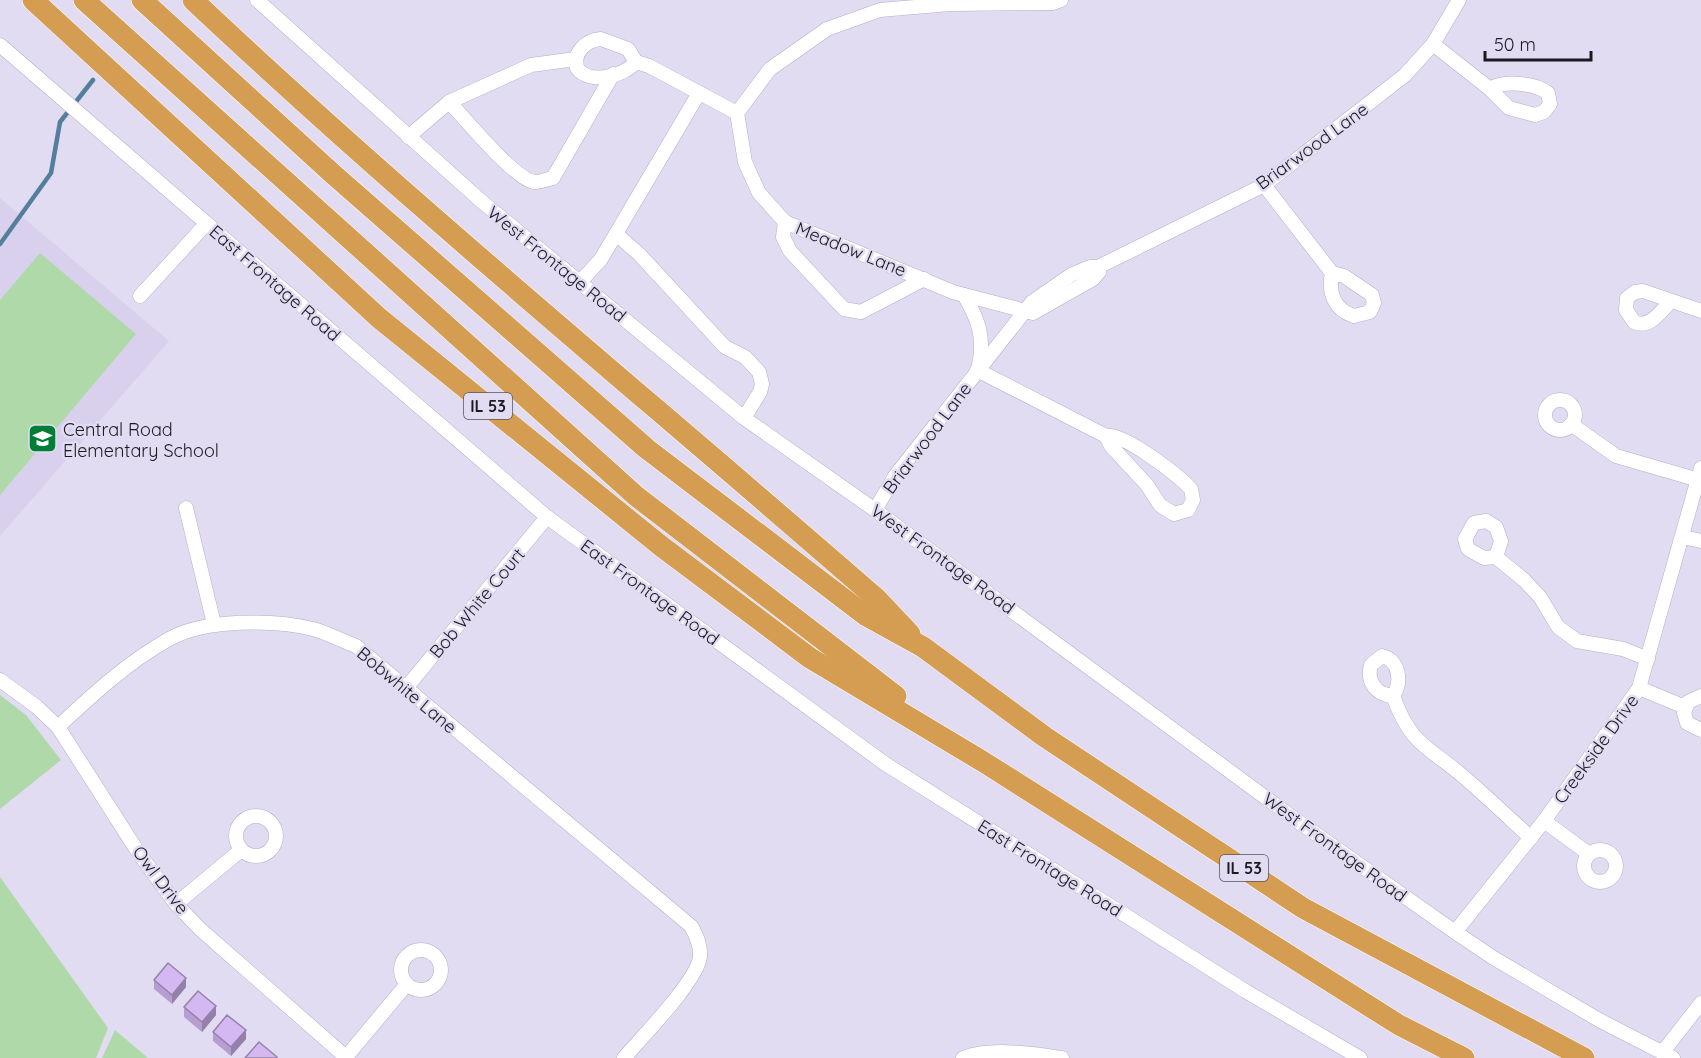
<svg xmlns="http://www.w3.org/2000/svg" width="1701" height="1058" viewBox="0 0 1701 1058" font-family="Quicksand,sans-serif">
<rect width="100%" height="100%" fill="#e2dcf3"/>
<polygon fill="#d9d0ee" points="0,198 169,341 0,536"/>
<g fill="#b0d9a9">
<polygon points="40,253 136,334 0,495 0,300"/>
<polygon points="0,695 26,715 61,760 0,809"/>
<polygon points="0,877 108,1028 96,1058 0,1058"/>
<polygon points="115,1030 148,1058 102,1058"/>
</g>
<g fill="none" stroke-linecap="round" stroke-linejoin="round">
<polyline stroke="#547f9c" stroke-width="4.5" points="0,244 51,173 60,122 93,80"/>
<defs>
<g id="minor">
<polyline points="257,0 480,200 744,418 875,510 1296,820 1455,932 1492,957 1599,1020 1673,1058"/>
<path d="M 601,39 L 628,49 L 636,62 C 623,77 589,85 577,68 C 573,52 586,40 601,39 Z"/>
<path d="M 1433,44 L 1490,89 L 1509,108 L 1535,115 L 1544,112 L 1550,104 L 1548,93 C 1535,83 1503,80 1490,89"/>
<polyline points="0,45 547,517 884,763 1247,992 1360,1058"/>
<polyline points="636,62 649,66 737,113 745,162 759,193 785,222 953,292 1033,313 1093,279 1099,272 1098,267"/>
<path d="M 449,102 C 465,118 513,178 534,182 C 539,183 547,179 553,178 L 613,74"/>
<polyline points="737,113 770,69 827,29 880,10 950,4 1053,3 1061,0"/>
<polyline points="408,137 449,102 531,65 576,59"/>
<path d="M 1264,185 L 1332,273 L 1344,276 L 1372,295 L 1374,303 L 1370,312 L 1354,316 C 1334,310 1328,292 1332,273"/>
<polyline points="785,222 783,237 790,251 844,309 861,312 924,279"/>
<polyline points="616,234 639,254 725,347 745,357 759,372 762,384 760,392 744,418"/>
<polyline points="580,282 601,259 699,93"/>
<path d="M 964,295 C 978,319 985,337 979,365"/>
<polyline points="140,296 206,224"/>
<path d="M 1670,302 C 1660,312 1650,329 1634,322 L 1626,310 L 1627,298 L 1635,292 L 1643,291 L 1701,311"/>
<path d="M 977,370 L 1106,436 C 1124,433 1178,475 1191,489 L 1193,500 L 1188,510 L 1174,514 L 1160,505 L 1147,485 L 1111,446 L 1106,436"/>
<circle cx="1560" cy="415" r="15"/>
<polyline points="1571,424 1616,456 1699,480"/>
<polyline points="186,508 214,624"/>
<polyline points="875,510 895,476 1032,302 1071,275 1090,267 1098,267 1264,185 1405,75 1433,44 1459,0"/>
<polygon points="1486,521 1496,527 1501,541 1496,557 1484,558 1468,549 1465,539 1474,523"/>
<polyline points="1683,537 1701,541"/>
<polyline points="1496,557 1524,580 1540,597 1558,627 1577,641 1623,649 1648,659"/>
<path d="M 1382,656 C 1400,660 1402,683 1393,696 C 1376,695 1366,681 1371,665 Z"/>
<polyline points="0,680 37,707 58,727 138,852 176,904 200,929 347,1058"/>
<polyline points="406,688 547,517"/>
<polyline points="1639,688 1685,707"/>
<path d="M 1393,696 C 1410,742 1423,744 1458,772 C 1483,793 1507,816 1531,838"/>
<polyline points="1701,696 1688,702 1684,713 1687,723 1701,730"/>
<path d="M 58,727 C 92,695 128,662 169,639 C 205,619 274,619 313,629 C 328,633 342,641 356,646 L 691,926 C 696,935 701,945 700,957 C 697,981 642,1037 624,1058"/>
<circle cx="256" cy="836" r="20"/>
<polyline points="1544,821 1589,854"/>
<circle cx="1600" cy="866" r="16"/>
<polyline points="176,904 241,850"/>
<polyline points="1455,932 1544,821 1639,688 1701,468"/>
<circle cx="421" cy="970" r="20"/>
<polyline points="1662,1053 1701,1003"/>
<polyline points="346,1057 407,984"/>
<path d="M 963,1058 C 992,1047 1032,1054 1062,1058"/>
</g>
<g id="highway">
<polyline points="33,0 379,318 661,546 810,658 982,761 1399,1025 1464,1058"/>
<polyline points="84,0 636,496 896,696"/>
<polyline points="142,0 334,175 647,449 865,615 923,647 1045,737 1303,908 1584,1058"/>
<path d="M 193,0 C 414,208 649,400 877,599 L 910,634"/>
</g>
</defs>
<use href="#minor" stroke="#b4aec4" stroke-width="15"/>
<use href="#highway" stroke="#fff" stroke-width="22"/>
<use href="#minor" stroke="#fff" stroke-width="14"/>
<use href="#highway" stroke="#d49d52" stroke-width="21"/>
</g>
<g fill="#b69ed0">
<polygon points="154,980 186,987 172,1004 154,989"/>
<polygon points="184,1007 216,1015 202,1032 184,1017"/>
<polygon points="213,1032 246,1039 231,1056 213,1041"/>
</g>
<g fill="#9481a9">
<polygon points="186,978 186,987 172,1004 172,995"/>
<polygon points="216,1006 216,1015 202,1032 202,1022"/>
<polygon points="246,1030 246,1039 231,1056 231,1047"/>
</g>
<g fill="#d4b8f2" stroke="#9481a9" stroke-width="1.5">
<polygon points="168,963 186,978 172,995 154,980"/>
<polygon points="198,991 216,1006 202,1022 184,1007"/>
<polygon points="227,1015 246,1030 231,1047 213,1032"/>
<polygon points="259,1042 277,1057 276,1058 245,1058"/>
</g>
<defs>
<symbol id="school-square" viewBox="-11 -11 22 22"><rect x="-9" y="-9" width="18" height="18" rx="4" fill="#007d36" stroke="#e2dcf3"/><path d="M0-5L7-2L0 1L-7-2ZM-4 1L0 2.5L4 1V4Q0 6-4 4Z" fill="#fff"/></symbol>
</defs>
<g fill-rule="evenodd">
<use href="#school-square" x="26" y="422" width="33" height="33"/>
</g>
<g text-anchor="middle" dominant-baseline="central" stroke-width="5" stroke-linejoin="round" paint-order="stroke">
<g fill="#e2dcf3" stroke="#575460" stroke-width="1.5">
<rect x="464" y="393" width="48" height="26" rx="4.5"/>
<rect x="1220" y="855" width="48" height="26" rx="4.5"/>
</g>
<g font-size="16" font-weight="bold" fill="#1c1921">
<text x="488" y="406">IL 53</text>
<text x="1244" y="868">IL 53</text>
</g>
<g font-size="18" fill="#1c1921" stroke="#e2dcf3">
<text transform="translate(1312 146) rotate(-36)">Briarwood Lane</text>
<text transform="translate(851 249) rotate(22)">Meadow Lane</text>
<text transform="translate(557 264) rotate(39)">West Frontage Road</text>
<text transform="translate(275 283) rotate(41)">East Frontage Road</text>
<text transform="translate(927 438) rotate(-53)">Briarwood Lane</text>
<text transform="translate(943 559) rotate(36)">West Frontage Road</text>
<text transform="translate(650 592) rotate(36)">East Frontage Road</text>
<text transform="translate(477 603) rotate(-50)">Bob White Court</text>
<text transform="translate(407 690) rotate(40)">Bobwhite Lane</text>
<text transform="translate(1596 749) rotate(-54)">Creekside Drive</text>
<text transform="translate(1335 847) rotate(36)">West Frontage Road</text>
<text transform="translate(1050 868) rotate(32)">East Frontage Road</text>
<text transform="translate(161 880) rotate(53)">Owl Drive</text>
</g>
<g font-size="18" fill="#1c1921" stroke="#e2dcf3" text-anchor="start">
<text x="63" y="429">Central Road<tspan x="63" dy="21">Elementary School</tspan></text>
</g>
</g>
<path d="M1485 51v9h106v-9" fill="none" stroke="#1c1921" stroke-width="3"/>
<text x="1494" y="51" font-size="18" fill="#1c1921" stroke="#e2dcf3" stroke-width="4.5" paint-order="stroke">50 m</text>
</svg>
